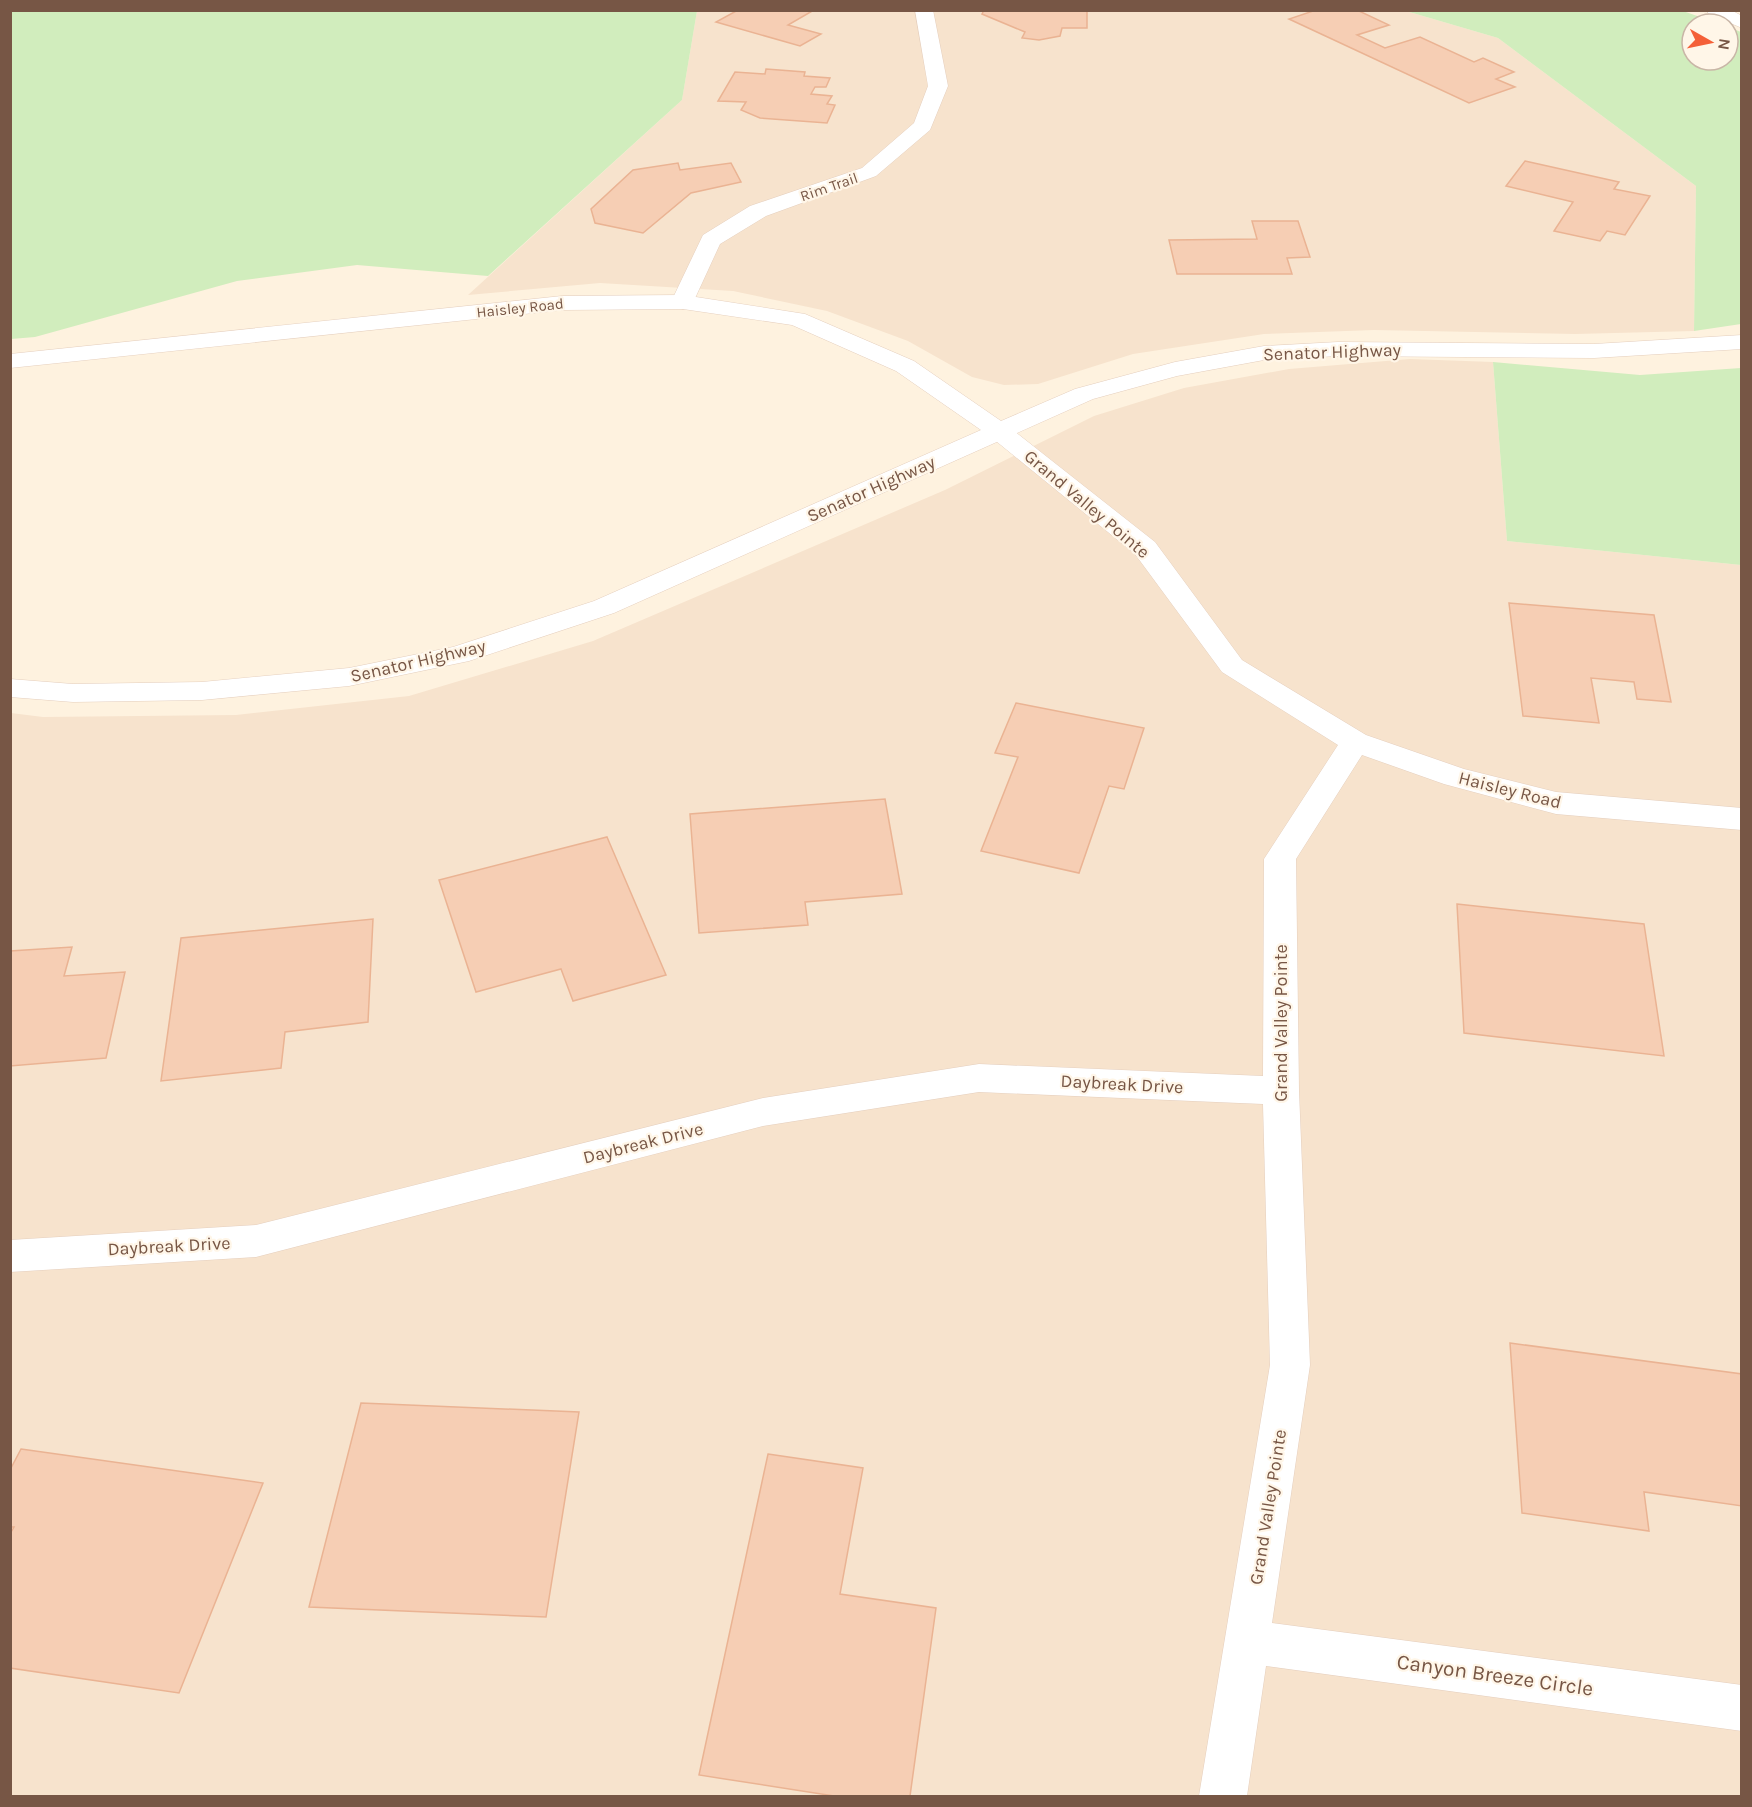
<svg xmlns="http://www.w3.org/2000/svg" width="1752" height="1807" viewBox="0 0 1752 1807" font-family="Karla,sans-serif">
<rect width="100%" height="100%" fill="#fef2df"/>
<g fill="#f7e3cd">
<polygon points="697,11 1406,11 1498,38 1696,186 1694,331 1575,334 1374,330 1264,334 1133,354 1038,384 1004,385 972,377 908,341 827,311 733,291 600,283 468,295 682,100"/>
<polygon points="1410,359 1493,362 1507,541 1741,565 1741,1796 11,1796 11,713 43,717 236,715 409,696 593,641 945,490 1094,416 1184,388 1289,369"/>
</g>
<g fill="#d1edbd">
<polygon points="11,10 697,10 697,11 682,100 488,276 357,265 237,281 35,337 11,339"/>
<polygon points="1406,11 1683,11 1720,24 1692,24 1692,60 1728,60 1728,27 1741,32 1741,324 1694,331 1696,186 1498,38"/>
<polygon points="1493,362 1640,375 1741,368 1741,565 1507,541"/>
</g>
<g fill="#f6ceb4" stroke="#eab393" stroke-width="1.5">
<polygon points="738,10 814,10 788,25 821,34 800,46 716,22"/>
<polygon points="984,10 1087,10 1087,28 1062,28 1060,36 1039,40 1022,38 1025,32 982,14"/>
<polygon points="1316,10 1357,10 1389,25 1357,35 1385,48 1420,37 1474,62 1483,58 1514,72 1496,79 1515,87 1469,103 1289,19"/>
<polygon points="766,69 805,72 804,76 830,78 826,87 815,87 811,94 832,96 827,104 835,105 827,123 760,118 741,110 746,102 718,101 735,72 765,74"/>
<polygon points="1525,161 1619,182 1614,189 1650,196 1625,235 1607,231 1600,241 1554,231 1573,202 1506,186"/>
<polygon points="678,163 680,170 731,163 741,182 691,193 643,233 595,223 591,209 633,170"/>
<polygon points="1252,221 1298,221 1310,257 1287,258 1292,274 1177,274 1169,240 1257,239"/>
<polygon points="1509,603 1654,615 1671,702 1637,699 1634,682 1591,678 1599,723 1523,716"/>
<polygon points="1016,703 1144,728 1124,789 1109,786 1079,873 981,851 1018,757 995,753"/>
<polygon points="885,799 902,894 805,902 808,925 699,933 690,814"/>
<polygon points="607,837 666,975 573,1001 561,969 476,992 439,880"/>
<polygon points="1457,904 1644,924 1664,1056 1464,1033"/>
<polygon points="373,919 368,1022 285,1032 281,1068 161,1081 181,938"/>
<polygon points="72,947 64,976 125,972 106,1058 10,1066 10,951"/>
<polygon points="1510,1343 1742,1374 1742,1506 1644,1492 1649,1531 1522,1513"/>
<polygon points="361,1403 579,1412 546,1617 309,1607"/>
<polygon points="21,1449 263,1483 179,1693 10,1668 10,1534 14,1527 10,1527 10,1470"/>
<polygon points="768,1454 863,1468 840,1594 936,1608 910,1796 834,1796 699,1775"/>
</g>
<g fill="none" stroke-linecap="round" stroke-linejoin="round">
<defs>
<g id="minor">
<polygon points="915,10 933,10 948,86 930,130 876,176 766,216 720,244 691,307 683,309 675,307 671,302 703,235 750,206 862,168 914,123 928,86"/>
<polygon points="1706,10 1731,10 1742,16 1742,28 1709,14"/>
<polygon points="1000,424 1009,427 1155,542 1242,660 1366,735 1464,769 1556,792 1742,808 1742,830 1556,814 1444,784 1362,755 1296,859 1299,1091 1310,1365 1272,1623 1742,1685 1742,1731 1266,1666 1247,1796 1199,1796 1270,1365 1263,1104 979,1092 763,1126 256,1257 10,1272 10,1240 256,1225 763,1098 979,1064 1263,1076 1264,859 1338,745 1222,672 1135,554 991,437 987,432 991,427"/>
</g>
<polygon id="tertiary" points="683,295 805,314 914,361 1001,421 1075,389 1175,362 1264,346 1338,342 1594,344 1742,335 1742,349 1594,358 1338,356 1264,360 1177,376 1093,399 614,613 469,661 349,686 202,700 73,702 10,697 10,679 73,684 202,682 349,668 453,647 594,601 981,430 896,371 792,325 683,309 562,310 10,368 10,354 562,296"/>
</defs>
<use href="#minor" stroke="#e5cfbe" stroke-width="1"/>
<use href="#tertiary" stroke="#e5cfbe" stroke-width="1"/>
<use href="#minor" fill="#fff" fill-rule="evenodd"/>
<use href="#tertiary" fill="#fff" fill-rule="evenodd"/>
</g>
<g text-anchor="middle" dominant-baseline="central" stroke-width="4.5" stroke-linejoin="round" paint-order="stroke">
<g font-size="15" fill="#775645" stroke="#fff6e8">
<text transform="translate(829 187) rotate(-19)">Rim Trail</text>
<text transform="translate(520 308) rotate(-6)">Haisley Road</text>
</g>
<g font-size="18" fill="#775645" stroke="#fff6e8">
<text transform="translate(1332 352) rotate(-2)">Senator Highway</text>
<text transform="translate(871 489) rotate(-24)">Senator Highway</text>
<text transform="translate(1087 504) rotate(40)">Grand Valley Pointe</text>
<text transform="translate(418 661) rotate(-13)">Senator Highway</text>
<text transform="translate(1510 790) rotate(14)">Haisley Road</text>
<text transform="translate(1281 1023) rotate(-90)">Grand Valley Pointe</text>
<text transform="translate(1122 1084) rotate(3)">Daybreak Drive</text>
<text transform="translate(643 1143) rotate(-14)">Daybreak Drive</text>
<text transform="translate(169 1246) rotate(-3)">Daybreak Drive</text>
<text transform="translate(1268 1507) rotate(-81)">Grand Valley Pointe</text>
</g>
<g font-size="21" fill="#775645" stroke="#fff6e8">
<text transform="translate(1495 1675) rotate(8)">Canyon Breeze Circle</text>
</g>
</g>
<rect width="1752" height="1807" fill="none" stroke="#775645" stroke-width="24"/>
<g transform="translate(1710 42) rotate(99)"><circle r="28" fill="#fff6e8" stroke="#c9b6a7" stroke-width="1.5"/>
<path d="M0-4.5L10 22L0 15L-10 22Z" fill="#f46038"/>
<text y="-9" font-size="16" font-weight="bold" text-anchor="middle" fill="#775645">N</text>
</g>
</svg>
